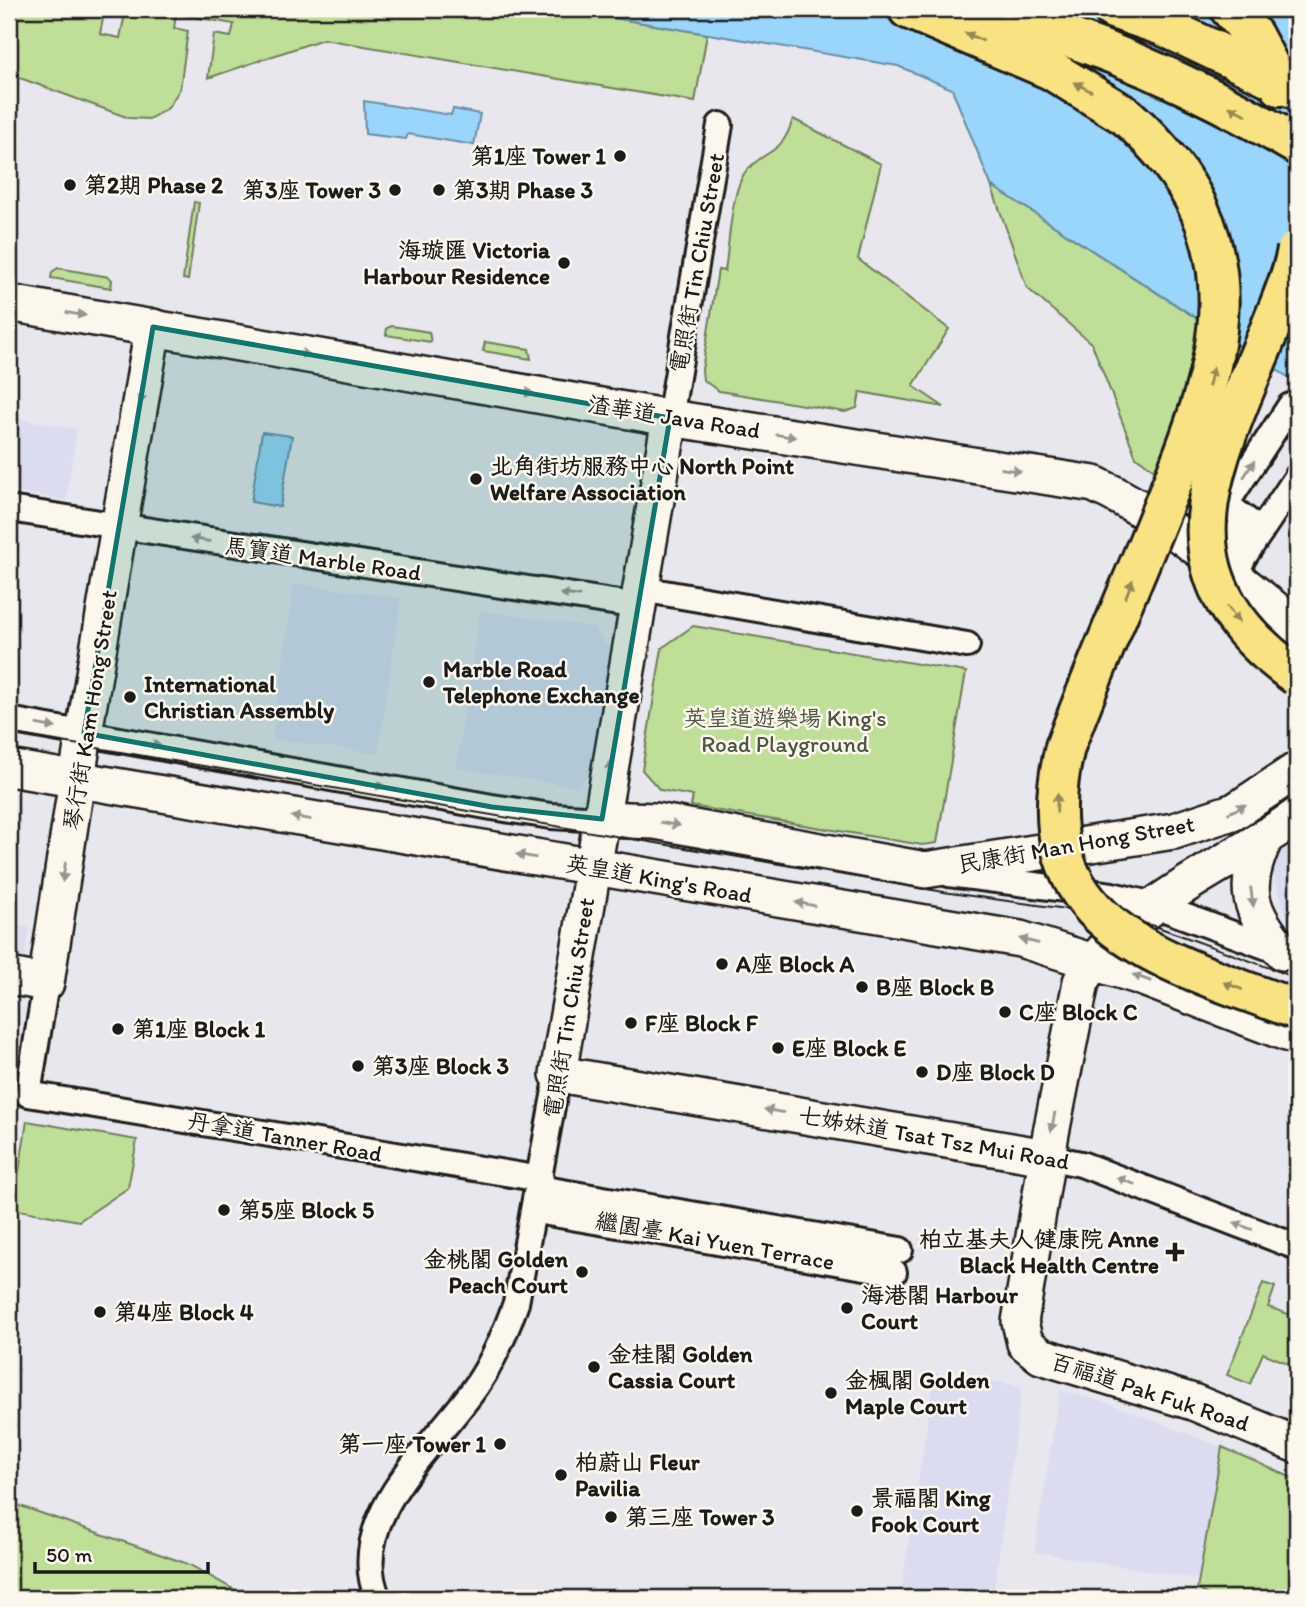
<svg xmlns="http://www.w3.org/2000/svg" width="1306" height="1607" viewBox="0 0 1306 1607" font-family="Itim,'LXGW WenKai TC',sans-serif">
<rect width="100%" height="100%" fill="#e8e7ee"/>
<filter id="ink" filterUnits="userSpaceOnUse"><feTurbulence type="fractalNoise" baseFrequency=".0143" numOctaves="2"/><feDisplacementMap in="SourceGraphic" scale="14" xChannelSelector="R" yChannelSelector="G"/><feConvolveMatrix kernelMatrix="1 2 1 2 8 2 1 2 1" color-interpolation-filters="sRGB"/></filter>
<g filter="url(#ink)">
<g fill="#dbdcf0">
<polygon points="9,417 77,429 66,500 9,491"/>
<polygon points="294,583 401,598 378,754 272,739"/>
<polygon points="480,610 594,627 610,649 593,769 577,787 456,768"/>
<polygon points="1297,838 1297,938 1293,937 1269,861"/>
<polygon points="9,924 30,928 23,963 9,960"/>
<polygon points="935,1373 1022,1386 993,1598 900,1598"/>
<polygon points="1060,1390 1110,1404 1222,1447 1198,1579 1034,1552"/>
</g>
<g fill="#bfde97" stroke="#6e7d5a" stroke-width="2">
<polygon points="9,9 105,9 100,34 120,38 126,9 561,9 707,34 695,102 323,39 208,78 214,34 231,37 234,24 176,14 174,28 188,31 180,89 168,108 149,119 129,118 9,74"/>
<path d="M 793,119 L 881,164 L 858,259 L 949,329 L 913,386 L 944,407 L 860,392 L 857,408 L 845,412 L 719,391 L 703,380 L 702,370 L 718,270 L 725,271 C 729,247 731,187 747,170 C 768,147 781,157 793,119 Z"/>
<polygon points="991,185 1262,361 1179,487 1136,457 1092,344 1027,288"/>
<polygon points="194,202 199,203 188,280 183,279"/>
<polygon points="58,268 109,277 112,280 111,288 51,278 52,272"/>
<polygon points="392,326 429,332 431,342 386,335 387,328"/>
<polygon points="485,342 529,349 531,359 483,351"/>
<polygon points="693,626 966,672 937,843 922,845 691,806 693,796 660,790 642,770 662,648"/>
<polygon points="27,1121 137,1140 128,1188 79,1221 13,1209"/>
<polygon points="1263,1283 1275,1287 1268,1307 1294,1316 1297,1308 1297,1367 1263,1353 1250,1384 1227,1375"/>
<polygon points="1222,1447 1297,1480 1297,1598 1213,1598 1197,1589"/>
<polygon points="9,1502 188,1564 249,1598 9,1598"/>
</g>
<g fill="#9ad6fb" stroke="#688ca2" stroke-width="2">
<polygon points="561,9 1297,9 1297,383 991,185 952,89 898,66"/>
<polygon points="364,101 451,115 453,109 480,114 474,145 408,134 406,139 365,134"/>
<polygon points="262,432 292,436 280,507 251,502"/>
</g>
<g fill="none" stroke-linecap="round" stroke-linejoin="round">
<defs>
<g id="street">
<polyline points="670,418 720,125"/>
<polyline points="9,509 638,606"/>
<polyline points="1261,531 1226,504 1290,406 1297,409"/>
<polyline points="1212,559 1223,550 1246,520"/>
<polyline points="1235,578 1243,558 1297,477"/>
<polyline points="641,589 967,645"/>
<polyline points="9,720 492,807 551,816 602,819"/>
<polyline points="949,874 1112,895 1154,905 1284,953"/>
<polyline points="46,983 28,1094 541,1179"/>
<polyline points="1046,1157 1081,1164 1297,1247"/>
<polyline points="539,1188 900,1250"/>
<polyline points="536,1211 894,1272"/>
<path d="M 378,1598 C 343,1519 437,1444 477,1385 C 494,1360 506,1331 516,1303 L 558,1074"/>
</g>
<g id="secondary">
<path d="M 9,303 L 670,418 L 1094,484 C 1170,519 1232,576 1297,627"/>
<polyline points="670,418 558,1074 1046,1157"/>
<polyline points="9,768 1020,939 1138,976 1297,1037"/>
<path d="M 1297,816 C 1228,866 1124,905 1081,982 L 1051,1133 L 1020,1322 L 1025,1343 L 1041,1356 L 1193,1402 L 1297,1445"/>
<polyline points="602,819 655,821 925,870 1174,831 1235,811 1297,770"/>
<path d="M 1266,836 C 1241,888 1248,909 1283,952"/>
<polyline points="9,976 46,983 84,733 153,327"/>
</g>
<g id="highway">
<polyline points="908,9 1051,70 1126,116"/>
<path d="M 970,9 C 1087,36 1194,84 1297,145"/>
<polyline points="1113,9 1163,26 1297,90"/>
<polyline points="1230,9 1253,35 1280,86"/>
</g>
</defs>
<use href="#street" stroke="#1c1c1c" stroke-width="30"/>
<use href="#secondary" stroke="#1c1c1c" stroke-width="40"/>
<use href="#highway" stroke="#1c1c1c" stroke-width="44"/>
<use href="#street" stroke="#fbf7ec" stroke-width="24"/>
<use href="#secondary" stroke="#fbf7ec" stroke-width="35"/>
<use href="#highway" stroke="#f8e281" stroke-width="38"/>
<polyline stroke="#1c1c1c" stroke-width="2" points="9,733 950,893 1111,915 1155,926 1297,978"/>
<defs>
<g id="highway-bridge">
<path d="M 1126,116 C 1267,241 1221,365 1159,516 C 1128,593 1094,669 1065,747 C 1021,929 1163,959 1297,1010"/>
<path d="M 1297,250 C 1292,276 1281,301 1271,326 C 1217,462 1147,570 1297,676"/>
</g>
</defs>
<use href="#highway-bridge" stroke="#1c1c1c" stroke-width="44" stroke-linecap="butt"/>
<use href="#highway-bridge" stroke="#f8e281" stroke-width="38"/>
</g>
<defs><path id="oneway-solid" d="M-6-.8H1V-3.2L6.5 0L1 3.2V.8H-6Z" transform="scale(1.75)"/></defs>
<g fill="#958954">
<use href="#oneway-solid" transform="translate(974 37) rotate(-157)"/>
<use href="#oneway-solid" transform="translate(1083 87) rotate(-151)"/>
<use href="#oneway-solid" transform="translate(1238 111) rotate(-154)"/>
<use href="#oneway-solid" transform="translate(1211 377) rotate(-76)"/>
<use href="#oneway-solid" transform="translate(1129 589) rotate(-68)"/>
<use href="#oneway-solid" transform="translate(1233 614) rotate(54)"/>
<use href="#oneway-solid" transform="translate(1057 803) rotate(-88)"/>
<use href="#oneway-solid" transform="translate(1233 986) rotate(-159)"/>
</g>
<g fill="#97948e">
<use href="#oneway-solid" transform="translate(76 314) rotate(9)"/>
<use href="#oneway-solid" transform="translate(300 353) rotate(10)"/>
<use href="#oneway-solid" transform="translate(524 392) rotate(10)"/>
<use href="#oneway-solid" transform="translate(142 394) rotate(99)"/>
<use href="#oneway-solid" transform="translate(786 436) rotate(9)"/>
<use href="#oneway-solid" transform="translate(1249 469) rotate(-57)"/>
<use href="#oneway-solid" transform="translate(1011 470) rotate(9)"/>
<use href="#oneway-solid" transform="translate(200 540) rotate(-171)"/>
<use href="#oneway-solid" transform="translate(570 595) rotate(-172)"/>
<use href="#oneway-solid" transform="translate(46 726) rotate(10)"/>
<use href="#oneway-solid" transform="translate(151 744) rotate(10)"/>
<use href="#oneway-solid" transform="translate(609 771) rotate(-81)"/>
<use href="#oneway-solid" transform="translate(375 785) rotate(10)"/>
<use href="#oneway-solid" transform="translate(1237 809) rotate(-26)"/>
<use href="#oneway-solid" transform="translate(301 818) rotate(-171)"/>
<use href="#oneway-solid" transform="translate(670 824) rotate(10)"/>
<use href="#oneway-solid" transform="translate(526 856) rotate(-170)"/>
<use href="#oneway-solid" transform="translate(64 872) rotate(99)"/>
<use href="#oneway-solid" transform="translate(1252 897) rotate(82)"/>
<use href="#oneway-solid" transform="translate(805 904) rotate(-170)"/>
<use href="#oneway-solid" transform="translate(1029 941) rotate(-166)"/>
<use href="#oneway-solid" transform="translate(1142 978) rotate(-160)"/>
<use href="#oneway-solid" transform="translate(774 1111) rotate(-170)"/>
<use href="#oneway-solid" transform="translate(1053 1122) rotate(101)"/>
<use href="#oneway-solid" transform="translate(1126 1181) rotate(-159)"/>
<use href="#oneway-solid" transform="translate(1243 1226) rotate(-159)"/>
</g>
</g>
<path fill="#0f766e" fill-opacity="0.2" stroke="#0f766e" stroke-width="5" stroke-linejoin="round" d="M 153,327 L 670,418 L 602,819 L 492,807 L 84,733 Z"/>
<g fill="#1c1c1c" stroke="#fbf7ec" stroke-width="2.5">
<circle cx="620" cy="156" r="7"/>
<circle cx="70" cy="185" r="7"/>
<circle cx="395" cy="190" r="7"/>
<circle cx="439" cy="190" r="7"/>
<circle cx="564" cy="263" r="7"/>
<circle cx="476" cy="479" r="7"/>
<circle cx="429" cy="682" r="7"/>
<circle cx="130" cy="697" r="7"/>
<circle cx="722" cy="964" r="7"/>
<circle cx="862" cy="987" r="7"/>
<circle cx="1005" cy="1012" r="7"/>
<circle cx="631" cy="1023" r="7"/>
<circle cx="118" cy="1029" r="7"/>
<circle cx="778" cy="1048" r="7"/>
<circle cx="358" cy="1066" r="7"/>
<circle cx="922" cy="1072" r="7"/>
<circle cx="224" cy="1210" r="7"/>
<path d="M1171.5 1241.5h7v7h7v7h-7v7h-7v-7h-7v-7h7z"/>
<circle cx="582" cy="1272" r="7"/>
<circle cx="847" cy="1308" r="7"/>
<circle cx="100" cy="1312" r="7"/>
<circle cx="594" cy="1367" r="7"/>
<circle cx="831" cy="1393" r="7"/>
<circle cx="500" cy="1444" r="7"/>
<circle cx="561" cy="1475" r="7"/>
<circle cx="857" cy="1511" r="7"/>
<circle cx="611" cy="1517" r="7"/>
</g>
<g text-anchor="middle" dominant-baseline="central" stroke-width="5" stroke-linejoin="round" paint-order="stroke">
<g font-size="23" font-weight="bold" fill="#1c1c1c" stroke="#fbf7ec" text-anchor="start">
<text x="606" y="156" text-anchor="end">第1座 Tower 1</text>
<text x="84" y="185">第2期 Phase 2</text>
<text x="381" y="190" text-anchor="end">第3座 Tower 3</text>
<text x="453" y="190">第3期 Phase 3</text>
<text x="550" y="250" text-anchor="end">海璇匯 Victoria<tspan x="550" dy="26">Harbour Residence</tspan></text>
<text x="490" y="466">北角街坊服務中心 North Point<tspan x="490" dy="26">Welfare Association</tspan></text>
<text x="443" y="669">Marble Road<tspan x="443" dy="26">Telephone Exchange</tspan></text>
<text x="144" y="684">International<tspan x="144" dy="26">Christian Assembly</tspan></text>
<text x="736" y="964">A座 Block A</text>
<text x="876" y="987">B座 Block B</text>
<text x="1019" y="1012">C座 Block C</text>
<text x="645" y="1023">F座 Block F</text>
<text x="132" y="1029">第1座 Block 1</text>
<text x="792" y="1048">E座 Block E</text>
<text x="372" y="1066">第3座 Block 3</text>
<text x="936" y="1072">D座 Block D</text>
<text x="238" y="1210">第5座 Block 5</text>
<text x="1159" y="1239" text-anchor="end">柏立基夫人健康院 Anne<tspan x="1159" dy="26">Black Health Centre</tspan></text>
<text x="568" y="1259" text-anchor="end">金桃閣 Golden<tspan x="568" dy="26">Peach Court</tspan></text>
<text x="861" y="1295">海港閣 Harbour<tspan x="861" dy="26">Court</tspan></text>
<text x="114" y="1312">第4座 Block 4</text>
<text x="608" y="1354">金桂閣 Golden<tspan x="608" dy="26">Cassia Court</tspan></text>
<text x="845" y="1380">金楓閣 Golden<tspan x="845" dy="26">Maple Court</tspan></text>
<text x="486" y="1444" text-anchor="end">第一座 Tower 1</text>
<text x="575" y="1462">柏蔚山 Fleur<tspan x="575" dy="26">Pavilia</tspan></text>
<text x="871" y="1498">景福閣 King<tspan x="871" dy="26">Fook Court</tspan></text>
<text x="625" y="1517">第三座 Tower 3</text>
</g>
<g font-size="23" fill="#1c1c1c" stroke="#fbf7ec">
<text transform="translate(697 263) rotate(-80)">電照街 Tin Chiu Street</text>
<text transform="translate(674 417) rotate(9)">渣華道 Java Road</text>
<text transform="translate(323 559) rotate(8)">馬寶道 Marble Road</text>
<text transform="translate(90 710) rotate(-81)">琴行街 Kam Hong Street</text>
<text transform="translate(1076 844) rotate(-10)">民康街 Man Hong Street</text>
<text transform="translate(659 879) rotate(10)">英皇道 King's Road</text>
<text transform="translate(569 1008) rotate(-81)">電照街 Tin Chiu Street</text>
<text transform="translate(285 1137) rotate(10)">丹拿道 Tanner Road</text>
<text transform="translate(934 1138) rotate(10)">七姊妹道 Tsat Tsz Mui Road</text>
<text transform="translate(715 1241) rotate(10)">繼園臺 Kai Yuen Terrace</text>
<text transform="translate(1150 1392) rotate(18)">百福道 Pak Fuk Road</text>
</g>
<g font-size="23" fill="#4d5641" stroke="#fbf7ec">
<text x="785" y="718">英皇道遊樂場 King's<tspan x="785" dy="26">Road Playground</tspan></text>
</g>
</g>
<rect width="1306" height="1607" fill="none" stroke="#fbf7ec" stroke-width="35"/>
<rect x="18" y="18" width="1271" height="1572" fill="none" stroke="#1c1c1c" stroke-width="2.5" filter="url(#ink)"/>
<path d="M35 1562v10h173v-10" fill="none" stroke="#1c1c1c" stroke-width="3.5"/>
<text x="46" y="1562" font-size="21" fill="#1c1c1c" stroke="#fbf7ec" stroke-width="5" paint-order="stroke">50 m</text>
</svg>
